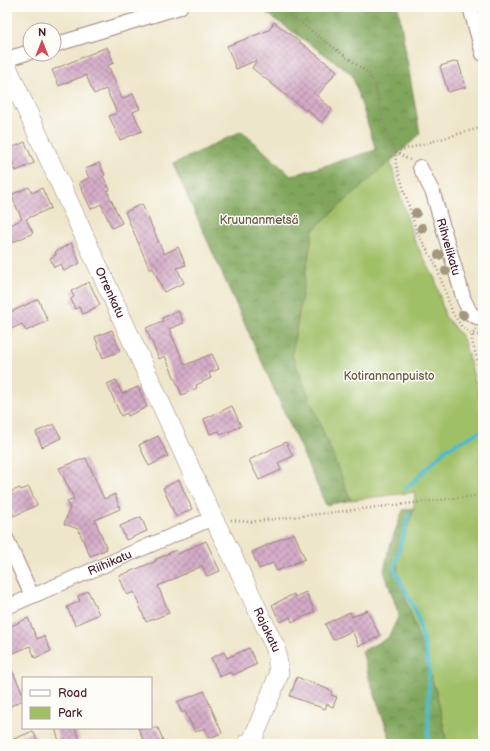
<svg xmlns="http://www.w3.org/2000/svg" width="490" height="751" viewBox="0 0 490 751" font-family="'Balsamiq Sans',sans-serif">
<defs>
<pattern id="forest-crowns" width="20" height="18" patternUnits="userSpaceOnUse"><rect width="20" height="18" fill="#80a65c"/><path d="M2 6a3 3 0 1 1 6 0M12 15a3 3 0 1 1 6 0" fill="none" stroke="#6b874c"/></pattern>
<pattern id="building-cross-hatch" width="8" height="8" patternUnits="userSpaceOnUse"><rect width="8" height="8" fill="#d4acc8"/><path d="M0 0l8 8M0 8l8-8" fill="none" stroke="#ae8ba3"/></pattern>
</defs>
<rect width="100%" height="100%" fill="#fdfcf7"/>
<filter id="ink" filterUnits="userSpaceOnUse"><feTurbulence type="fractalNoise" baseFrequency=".025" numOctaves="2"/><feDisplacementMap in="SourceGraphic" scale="8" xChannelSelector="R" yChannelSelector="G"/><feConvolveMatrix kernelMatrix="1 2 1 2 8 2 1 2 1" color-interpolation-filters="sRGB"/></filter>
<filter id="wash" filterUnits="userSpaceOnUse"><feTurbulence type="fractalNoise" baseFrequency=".012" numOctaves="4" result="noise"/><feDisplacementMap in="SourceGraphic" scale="16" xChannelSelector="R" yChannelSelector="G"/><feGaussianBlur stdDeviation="0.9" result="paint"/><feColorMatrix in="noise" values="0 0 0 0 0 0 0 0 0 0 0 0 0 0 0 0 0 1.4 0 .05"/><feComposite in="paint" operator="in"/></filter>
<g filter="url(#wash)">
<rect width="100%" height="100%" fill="#eee6ca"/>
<g fill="url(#forest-crowns)" stroke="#656244">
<polygon points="258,7 398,7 420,134 360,190 313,230 292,355 351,500 326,505 173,164 242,131 291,176 376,150 352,74"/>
<polygon points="414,508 397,558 437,694 446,738 445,744 392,744 369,678 362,651 388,638 399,615 384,571 389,548 403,510"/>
</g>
<polygon fill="#a0c068" stroke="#75704a" points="390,161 414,240 435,279 445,316 463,338 483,409 483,744 445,744 446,738 437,694 399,578 397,558 414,508 415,492 351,500 292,355 313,230"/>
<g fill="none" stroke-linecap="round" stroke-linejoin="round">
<g stroke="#4ebbc9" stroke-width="4">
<polyline points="406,489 446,449 479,432"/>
<polyline points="409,515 394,568 417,614 429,668 428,744"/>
</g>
</g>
<g id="blocks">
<g fill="url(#building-cross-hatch)">
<polygon points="274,22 337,71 317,96 332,109 321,122 307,109 306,111 252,68 257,60 236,69 227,46 269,30"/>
<polygon points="107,47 114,63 108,65 122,99 133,94 140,109 133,112 142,131 120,140 109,116 117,113 106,89 94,94 86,75 59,86 52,70"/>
<polygon points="458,61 466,87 448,92 440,66"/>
<polygon points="25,142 34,163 16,171 7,150"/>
<polygon points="99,163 105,175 103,176 110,190 107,191 122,223 112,228 101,204 91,209 79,183 89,178 85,169"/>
<polygon points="29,187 32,193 42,188 51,208 26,219 33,233 7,245 7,227 22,219 11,195"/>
<polygon points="142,204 164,254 178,247 186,265 177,268 184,283 164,292 153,268 150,270 125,212"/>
<polygon points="71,243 80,263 64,271 61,264 54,267 50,258 56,255 55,252"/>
<polygon points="89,282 100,305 83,314 79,307 75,309 71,299 74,297 71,291"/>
<polygon points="38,299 48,321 26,331 22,324 7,331 7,314"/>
<polygon points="178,311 184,323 169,329 185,365 212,354 219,369 209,373 211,378 196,385 197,388 182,395 165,356 159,359 146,328 163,321 162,318"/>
<polygon points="112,330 120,351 103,358 95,337"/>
<polygon points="116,380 122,394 138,387 147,407 128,416 127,413 121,416 107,384"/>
<polygon points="232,406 241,426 221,435 219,431 210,434 204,419"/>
<polygon points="54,424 61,438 42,447 36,432"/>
<polygon points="158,436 168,456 149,466 139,445"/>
<polygon points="286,442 293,456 278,463 281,470 259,480 249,460"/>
<polygon points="86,458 104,499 115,494 120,509 95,520 107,549 90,556 78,529 64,524 70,508 67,502 74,499 59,468"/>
<polygon points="179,480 192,509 176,517 163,488"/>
<polygon points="29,487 37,505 14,516 7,500 7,497 12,495 10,492 20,488 21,490"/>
<polygon points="141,517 147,531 126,540 120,526"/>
<polygon points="294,533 305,559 277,571 273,563 259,569 252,552"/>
<polygon points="206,541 220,571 207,576 202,566 158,586 169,613 146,622 134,592 127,595 119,576 156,561 155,560 176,550 178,554"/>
<polygon points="88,591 99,614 75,625 67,607 80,601 78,596"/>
<polygon points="306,592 315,612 292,622 290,617 280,622 272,605 294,594 295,597"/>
<polygon points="367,610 380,636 359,646 352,631 333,640 325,624 350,612 352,617"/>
<polygon points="28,618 37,639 44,636 51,651 35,658 30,646 7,656 7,628"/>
<polygon points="249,648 257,664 233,675 231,672 220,677 211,658 224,652 227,658"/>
<polygon points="7,659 23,694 23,700 7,708"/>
<polygon points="297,677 332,691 331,695 337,697 333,707 327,704 325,709 290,696"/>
<polygon points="204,691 222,733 209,738 205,728 195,732 185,711 182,713 177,702"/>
<polygon points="55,728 75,728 80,740 69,744 60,744"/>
<polygon points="138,728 158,728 163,740 154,744 145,744"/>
<polygon points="33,731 39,744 7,744 7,742"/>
</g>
</g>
</g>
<g filter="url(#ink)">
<use href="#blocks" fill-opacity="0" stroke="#9c827a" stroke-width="1"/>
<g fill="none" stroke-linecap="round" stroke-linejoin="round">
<defs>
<g id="street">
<polyline points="470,7 483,54"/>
<polyline points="54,45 180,7"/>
<polyline points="7,59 30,52"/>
<path id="s1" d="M 420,167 L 433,193 L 464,300 L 471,314 L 483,320"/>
<polyline points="7,540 32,596"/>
<path id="s2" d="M 7,607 L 213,518"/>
</g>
<g id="secondary">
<path id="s3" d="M 7,67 L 213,518 L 230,551 L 276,649 L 279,674 L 253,739 L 247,744"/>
</g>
</defs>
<use href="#street" stroke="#9c827a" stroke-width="16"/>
<use href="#secondary" stroke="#9c827a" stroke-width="20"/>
<g stroke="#9c827a" stroke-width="2.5" stroke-dasharray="1 3" stroke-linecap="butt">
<polyline points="279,7 371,75 376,88 383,122 395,152 483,127"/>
<polyline points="410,160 395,152 396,164 417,233 436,265 453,314 462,327 472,335 483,335"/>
<polyline points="476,329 472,335 472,341 483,382"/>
<polyline points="231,520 249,522 483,495"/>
</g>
<use href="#street" stroke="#fff" stroke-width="14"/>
<use href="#secondary" stroke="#fff" stroke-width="19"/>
</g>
<g fill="#a4977e">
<circle cx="416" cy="213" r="5"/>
<circle cx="422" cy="228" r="5"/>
<circle cx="439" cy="255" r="5"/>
<circle cx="446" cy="271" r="5"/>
<circle cx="463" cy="315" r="5"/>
</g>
</g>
<g text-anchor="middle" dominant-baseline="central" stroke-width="3" stroke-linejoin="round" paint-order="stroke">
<g font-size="12" fill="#685740" stroke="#fdfcf7">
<text x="259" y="220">Kruunanmetsä</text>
<text x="389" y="376">Kotirannanpuisto</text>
</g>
<g font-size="12" fill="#4a1f2b" stroke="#fdfcf7">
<text stroke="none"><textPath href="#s1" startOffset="85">Rihvelikatu</textPath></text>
<text stroke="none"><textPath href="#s3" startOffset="248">Orrenkatu</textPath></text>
<text stroke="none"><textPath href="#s2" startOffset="112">Riihikatu</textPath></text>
<text stroke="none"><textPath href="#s3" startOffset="620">Rajakatu</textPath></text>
</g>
</g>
<rect width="490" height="751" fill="none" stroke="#fdfcf7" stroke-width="24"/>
<rect x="22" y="677" width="130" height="52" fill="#fdfcf7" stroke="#b5a4a5"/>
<rect x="30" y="690" width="20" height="6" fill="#ffffff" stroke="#b5a4a5"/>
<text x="58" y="697" font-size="12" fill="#4a1f2b">Road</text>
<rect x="30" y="707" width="20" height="12" fill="#a0c068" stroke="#b5a4a5"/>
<text x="58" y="717" font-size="12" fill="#4a1f2b">Park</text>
<g transform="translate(42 42)"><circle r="19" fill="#fdfcf7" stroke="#b5a4a5"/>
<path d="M0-3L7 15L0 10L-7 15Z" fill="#d1495b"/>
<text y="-6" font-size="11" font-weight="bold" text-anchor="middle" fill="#4a1f2b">N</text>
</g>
</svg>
